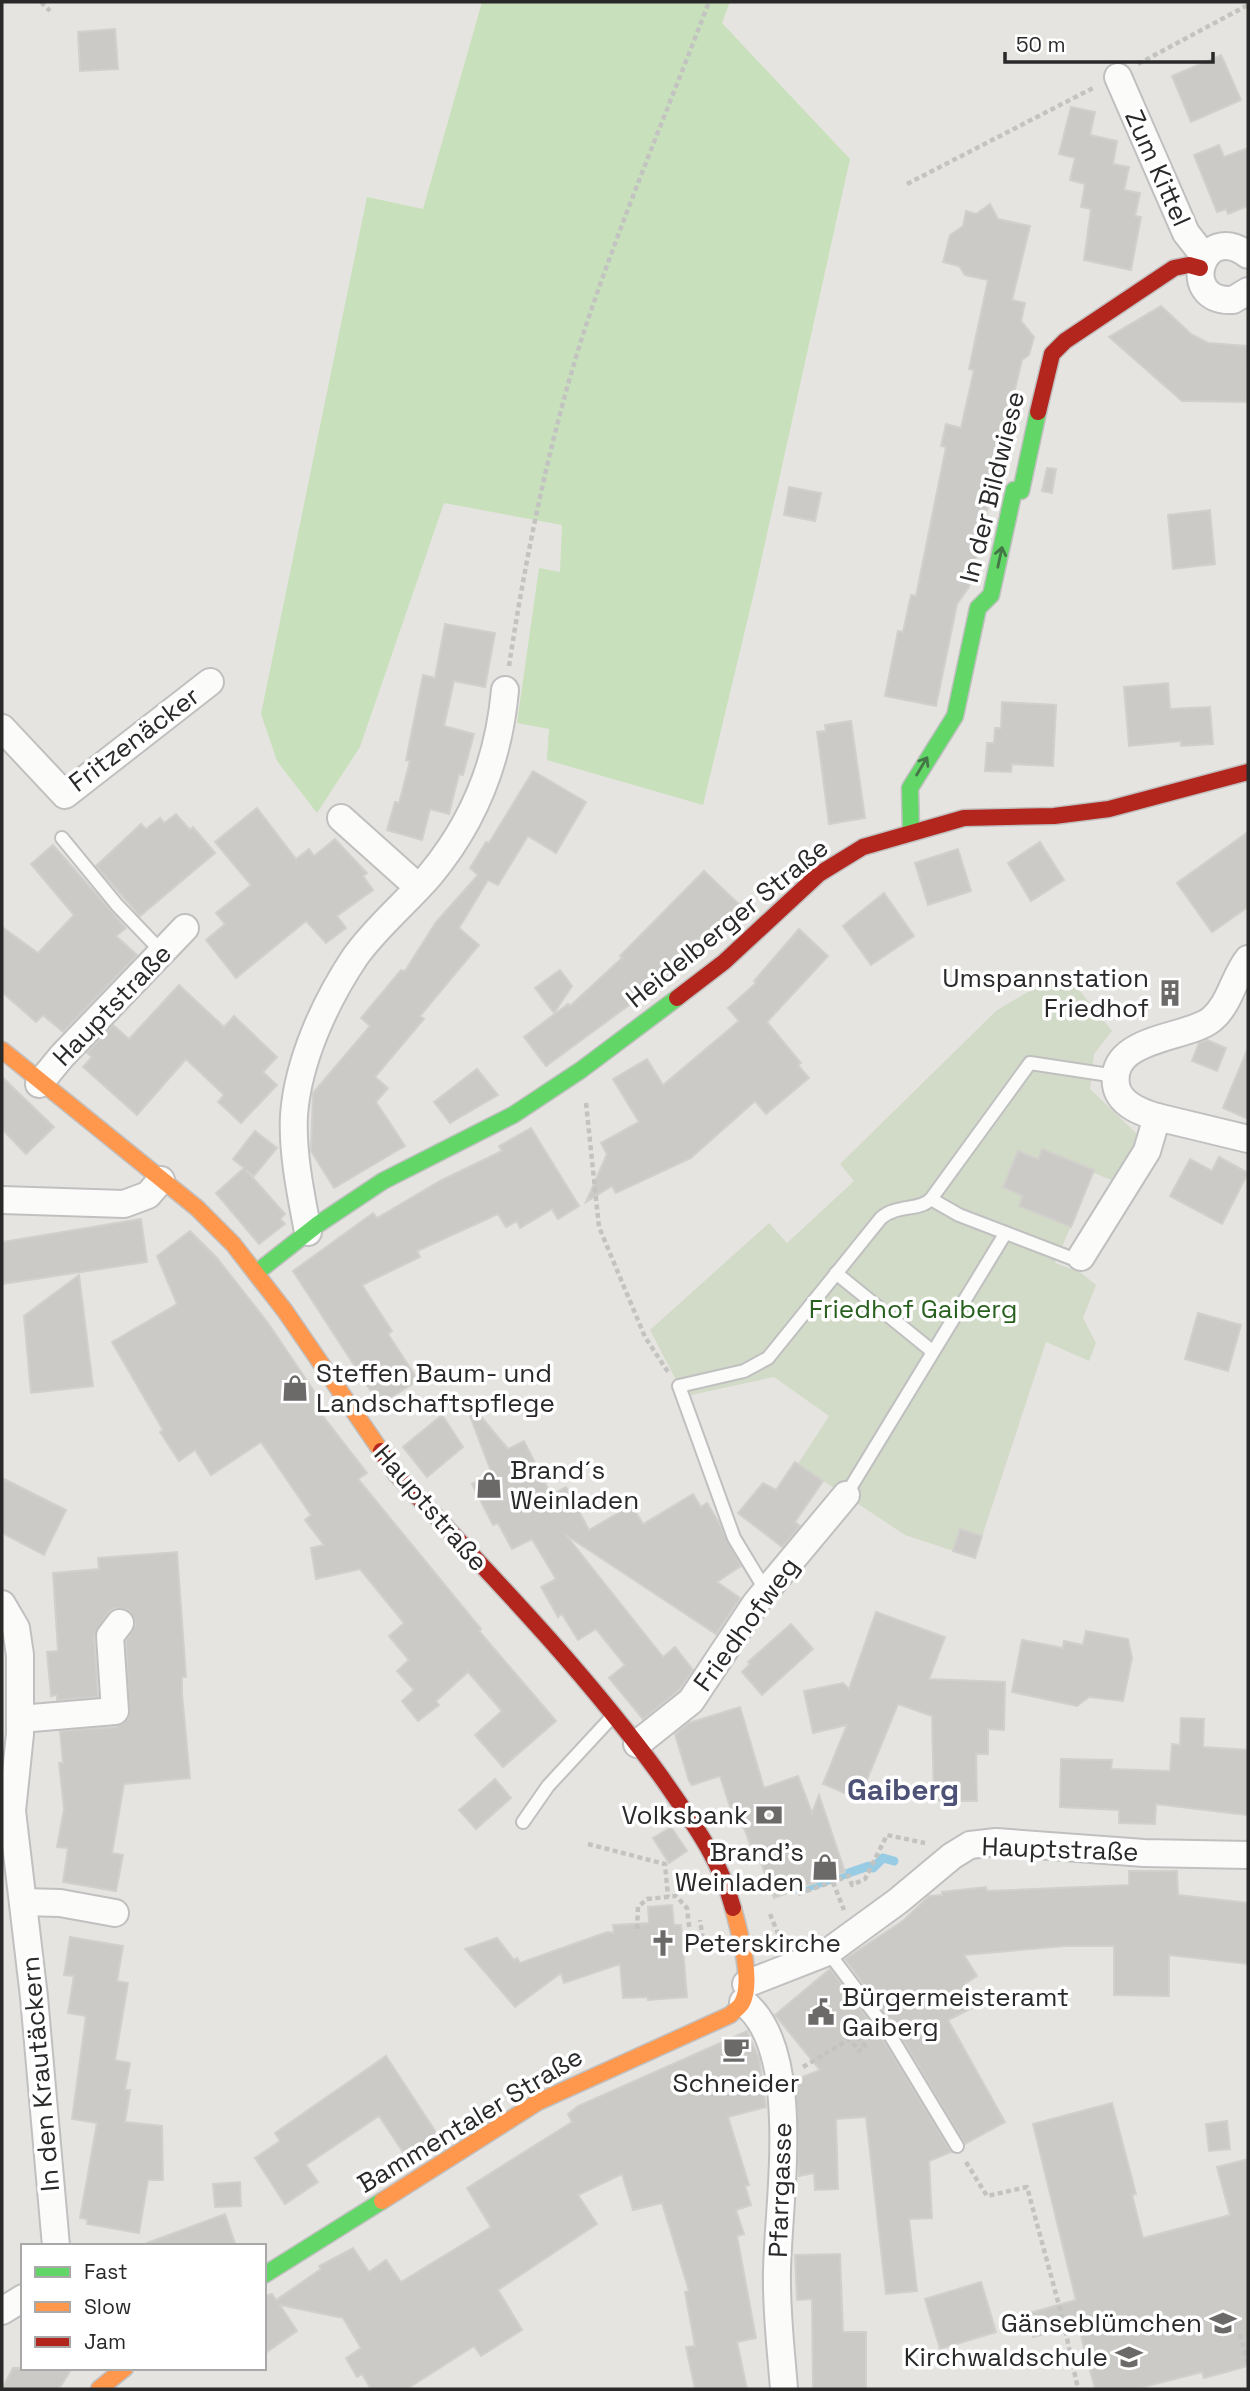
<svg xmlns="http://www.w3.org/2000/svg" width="1250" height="2391" viewBox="0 0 1250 2391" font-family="'Space Grotesk',sans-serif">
<rect width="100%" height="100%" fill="#e6e4e0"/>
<polygon fill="#c8e0bb" points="482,2 730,2 722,23 850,159 753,597 703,805 547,760 549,729 517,723 539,568 560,572 562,525 444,503 360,747 317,813 277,761 261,714 367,197 423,209"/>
<polygon fill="#d2dbc8" points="1064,971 1112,1031 1094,1054 1090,1089 1136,1133 1137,1142 1116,1182 1094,1173 1055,1263 1080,1272 1096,1285 1083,1318 1096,1343 1089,1361 1046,1342 975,1558 905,1535 798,1464 829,1416 774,1377 691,1395 687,1381 677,1382 650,1330 769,1223 787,1243 854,1181 840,1164 997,1010"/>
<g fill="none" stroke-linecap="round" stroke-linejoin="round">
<g stroke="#98cce4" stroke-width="9">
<polyline points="873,1868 883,1858 894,1861"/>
<polyline points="799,1890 869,1866"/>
</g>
</g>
<g fill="#cbcac7" stroke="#d2d0cc" stroke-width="2">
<polygon points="115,29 118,69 80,71 78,32"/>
<polygon points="1221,55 1241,100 1191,122 1172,76"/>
<polygon points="1071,107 1095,112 1090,135 1117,141 1113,164 1129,167 1124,190 1140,193 1135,216 1141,217 1131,270 1084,260 1091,209 1081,207 1085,184 1070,180 1075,158 1059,154"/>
<polygon points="1219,145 1224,157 1248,148 1248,206 1228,214 1226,209 1217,212 1194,155"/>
<polygon points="990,204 998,219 1030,226 1012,300 1025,303 1021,321 1034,337 1029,355 1022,360 1011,406 1009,422 1014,423 1003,472 993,486 969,587 957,604 936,706 885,696 898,631 903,632 911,595 916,596 946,447 941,446 946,424 961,428 974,370 969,369 988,280 965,275 959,266 943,262 950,235 963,226 966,211 976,214"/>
<polygon points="1161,306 1191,334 1208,343 1248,346 1247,402 1182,401 1109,337"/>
<polygon points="1047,468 1056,469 1052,493 1042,491"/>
<polygon points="789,487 821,493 815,521 784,515"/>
<polygon points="1210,510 1215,564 1173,569 1168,515"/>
<polygon points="445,624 495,633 485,687 454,681 444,726 474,734 463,775 459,774 449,814 430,809 422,840 387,830 395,802 399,803 410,761 406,760 423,675 435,678"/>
<polygon points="1168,683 1170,709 1210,707 1213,744 1181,746 1181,741 1129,746 1124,687"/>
<polygon points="1002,702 1056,705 1053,766 1012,764 1011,772 985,771 987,743 994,743 995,728 1001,728"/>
<polygon points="851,721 865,818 829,824 817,732 826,731 825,725"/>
<polygon points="533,771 586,802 556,853 528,836 498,885 488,880 459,928 479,945 420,1016 424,1019 375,1077 388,1088 376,1102 405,1146 334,1188 311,1151 313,1093 370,1026 361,1018 401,970 405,971 436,922 478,875 470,868 486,842 489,843"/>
<polygon points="257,808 296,859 309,849 314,856 335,839 367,873 363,876 373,890 337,916 346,928 326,943 306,921 236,978 206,940 225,924 216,913 251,885 215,842"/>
<polygon points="176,814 190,830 193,827 215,853 140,916 96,866 141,824 146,829 160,818 164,823"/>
<polygon points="1248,832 1248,907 1212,932 1177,883"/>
<polygon points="1040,842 1064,880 1031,901 1008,863"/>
<polygon points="53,845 126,928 116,936 137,955 63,1032 43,1015 36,1022 2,992 2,927 38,953 74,915 31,864"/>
<polygon points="958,849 971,891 928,905 915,863"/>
<polygon points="704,871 745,910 707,948 546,1066 524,1037 568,1004 570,1006 622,958 620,956"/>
<polygon points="884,893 914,936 871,965 843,926"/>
<polygon points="799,929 828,956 767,1022 801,1063 798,1065 809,1078 766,1114 755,1101 691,1158 616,1193 612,1186 586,1202 607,1154 601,1143 639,1122 613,1079 647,1059 663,1085 739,1021 728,1008 756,983 754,981"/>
<polygon points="560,970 572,986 554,1013 535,988"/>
<polygon points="179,985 224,1027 234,1016 277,1057 263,1072 277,1085 241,1123 218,1102 224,1095 186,1059 137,1115 83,1067 92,1057 87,1053 113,1025 129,1039"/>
<polygon points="1207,1040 1226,1048 1217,1071 1192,1061 1199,1043"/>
<polygon points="1248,1048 1248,1119 1223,1108"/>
<polygon points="477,1069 498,1095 450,1123 434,1102"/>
<polygon points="2,1077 54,1127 26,1154 2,1129"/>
<polygon points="531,1128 579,1206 558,1219 552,1209 520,1228 517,1221 506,1227 498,1214 417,1251 420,1257 362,1285 392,1331 388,1334 418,1380 380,1405 293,1271 373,1213 377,1218 440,1181 502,1151 499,1146"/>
<polygon points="255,1131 277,1148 254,1176 246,1170 285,1214 280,1219 285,1224 259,1244 216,1193 244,1168 233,1159"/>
<polygon points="1042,1149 1094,1170 1071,1227 1019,1206 1023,1196 1003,1187 1018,1151 1038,1159"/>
<polygon points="1219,1157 1248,1173 1222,1224 1170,1196 1190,1159 1212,1171"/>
<polygon points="141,1219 147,1262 2,1284 2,1242"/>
<polygon points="190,1231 217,1258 268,1323 322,1403 316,1407 367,1473 358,1479 481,1629 479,1631 556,1721 503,1767 475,1735 502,1711 468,1672 436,1701 439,1705 418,1721 402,1701 414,1690 397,1671 409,1660 389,1636 404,1623 360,1569 316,1579 311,1548 324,1545 305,1520 311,1515 261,1442 211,1475 195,1450 179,1461 160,1432 163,1430 112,1342 177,1304 157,1256"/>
<polygon points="79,1275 93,1386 31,1393 24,1316"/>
<polygon points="1198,1313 1241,1325 1228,1371 1185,1359"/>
<polygon points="468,1401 508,1449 524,1441 551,1495 566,1487 589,1530 632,1505 643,1524 693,1494 701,1507 707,1503 718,1521 741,1566 717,1582 740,1598 716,1634 566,1535 663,1657 675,1647 693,1670 679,1690 643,1719 609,1678 625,1665 596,1629 578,1640 562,1614 558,1617 541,1587 556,1579 532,1539 512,1549 498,1523 493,1525 472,1484 492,1474 465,1403"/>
<polygon points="442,1415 463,1447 427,1477 403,1447"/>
<polygon points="795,1462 823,1481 795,1522 800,1526 782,1547 738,1513 763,1483 776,1490"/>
<polygon points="2,1478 66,1510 44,1555 2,1533"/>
<polygon points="960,1529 982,1536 975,1558 953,1551"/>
<polygon points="177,1552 186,1677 182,1677 182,1694 190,1778 124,1784 112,1853 123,1855 116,1891 63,1882 68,1848 57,1847 64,1809 59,1763 63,1763 60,1731 116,1727 129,1718 126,1641 136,1624 129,1610 115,1608 108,1613 94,1636 98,1697 57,1700 57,1695 51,1696 47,1652 58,1651 53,1573 99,1569 98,1558"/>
<polygon points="876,1612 945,1637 929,1679 1005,1682 1004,1730 988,1729 988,1754 976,1754 977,1801 934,1801 932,1716 898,1704 859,1799 823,1784 847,1725 813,1733 804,1691 843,1683 849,1689"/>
<polygon points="791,1624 813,1649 762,1695 742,1672 750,1664 748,1662"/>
<polygon points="1086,1631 1128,1639 1132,1658 1123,1701 1089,1697 1077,1706 1012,1692 1022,1640 1063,1648 1064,1641 1083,1645"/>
<polygon points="740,1707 764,1788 798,1776 812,1813 819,1795 845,1872 774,1898 755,1846 751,1847 739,1814 733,1816 720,1776 692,1785 689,1781 675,1734 689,1723"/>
<polygon points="1181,1718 1204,1719 1203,1747 1248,1750 1248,1815 1156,1804 1155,1824 1119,1823 1119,1810 1060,1807 1061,1759 1112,1760 1111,1769 1170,1771 1172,1744 1180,1745"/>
<polygon points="495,1779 511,1798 476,1829 459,1810"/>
<polygon points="671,1827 687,1851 669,1863 653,1838"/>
<polygon points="1129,1871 1177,1871 1178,1895 1248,1903 1248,1964 1169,1955 1169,1996 1114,1995 1114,1946 1065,1946 964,1955 977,1976 965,1984 978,2005 948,2020 1005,2122 965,2144 894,2025 845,1959 904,1920 929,1896 942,1895 942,1892 986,1887 987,1891 1129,1885"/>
<polygon points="672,1905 674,1925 681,1925 687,1997 648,2000 648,1997 623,1998 620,1964 564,1983 561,1973 515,2007 465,1949 497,1938 514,1960 517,1958 520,1963 607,1932 614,1933 613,1925 649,1923 648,1907"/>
<polygon points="70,1937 123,1946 117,1981 128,1983 115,2060 130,2063 125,2090 130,2090 125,2122 162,2126 163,2180 148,2180 139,2233 87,2224 87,2219 80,2218 97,2123 72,2119 86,2016 68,2013 74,1976 64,1975"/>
<polygon points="830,1969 880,2035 951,2152 929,2161 932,2218 909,2219 917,2291 886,2294 866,2117 836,2119 838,2189 815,2190 814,2173 799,2176 795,2080 820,2070 775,2015"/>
<polygon points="747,2031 759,2058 766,2107 728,2117 749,2185 745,2186 751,2205 736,2210 744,2234 737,2236 756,2338 737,2342 747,2389 695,2389 686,2347 695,2346 685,2292 689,2291 662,2203 633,2210 622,2174 578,2195 597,2224 498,2290 522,2330 481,2356 474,2346 407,2389 371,2389 362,2374 357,2377 346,2358 361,2348 343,2318 280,2305 297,2331 264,2354 264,2296 272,2294 276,2300 321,2269 319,2266 353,2248 369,2272 386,2260 401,2282 491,2227 467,2188 572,2122 568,2114 578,2106"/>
<polygon points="386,2056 439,2137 407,2158 379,2116 306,2165 318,2182 285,2204 255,2158 280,2141 275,2133"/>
<polygon points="1112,2103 1136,2194 1132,2195 1143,2238 1230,2215 1217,2167 1248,2159 1248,2366 1204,2378 1202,2372 1136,2389 1095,2389 1078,2325 1033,2337 1026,2314 1076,2300 1033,2124"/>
<polygon points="1227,2121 1230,2149 1209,2151 1206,2124"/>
<polygon points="240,2182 241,2206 215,2207 213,2184"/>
<polygon points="225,2214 236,2246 147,2246 147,2243"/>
<polygon points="840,2254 843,2332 866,2332 866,2389 813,2389 812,2299 797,2300 795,2255"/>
<polygon points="981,2282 996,2332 940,2349 925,2299"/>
<polygon points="13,2368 72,2368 59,2389 2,2389"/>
</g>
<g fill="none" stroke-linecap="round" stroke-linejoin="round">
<defs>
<g id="lane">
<polyline points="62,838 117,905 162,952"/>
<polyline points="931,1199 959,1215 1071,1258 1081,1257"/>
<polyline points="836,1273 932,1351"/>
<polyline points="846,1495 1005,1234"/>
<path d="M 766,1591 L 734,1538 L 679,1386 L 744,1371 L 768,1358 L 881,1218 C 897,1204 920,1211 931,1199 L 1030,1063 L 1116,1076"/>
<polyline points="523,1822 548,1786 611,1718"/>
<polyline points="828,1952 887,2030 957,2146"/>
</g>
<g id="street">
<polyline points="1118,77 1186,233 1205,257"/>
<path d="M 1248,255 C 1201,219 1177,303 1233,300 L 1248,291"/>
<polyline points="2,728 65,795 210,682"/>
<polyline points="341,818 418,887"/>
<polyline points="39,1084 62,1056 185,928"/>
<polyline points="1157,1117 1248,1139"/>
<polyline points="2,1200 124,1204 148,1195 161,1180"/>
<path d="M 308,1232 C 301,1195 292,1153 294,1115 C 298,1061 325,1002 355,957 C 376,927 406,903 430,875 C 475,821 499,758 505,690"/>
<path d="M 1081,1257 L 1147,1151 L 1157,1117 C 1140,1112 1119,1104 1116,1085 C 1109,1036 1189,1039 1212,1019 C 1230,1004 1234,976 1248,959"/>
<polyline points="2,1604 16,1628 20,1655 20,1734 12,1811 34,1997 56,2246"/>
<polyline points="20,1719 115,1711 110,1636 120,1623"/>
<polyline points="637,1744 691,1701 756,1603 846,1495"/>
<polyline points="23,1902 60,1903 115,1913"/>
<polyline points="746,1984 828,1952 898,1901 952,1856 970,1845 996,1842 1144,1853 1248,1855"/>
<path d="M 743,2002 C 804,2048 778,2201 777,2271 C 776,2310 781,2350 784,2389"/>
<polyline points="2,2311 23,2298"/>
</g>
<g id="fast">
<polyline points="911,831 910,788 955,716 978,608 991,595 1014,490 1021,491 1038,412"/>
<polyline points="256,1273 317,1225 383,1181 513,1115 581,1070 677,998"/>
<polyline points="264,2275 382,2201"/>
</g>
<g id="slow">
<polyline points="2,1050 197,1208 233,1244 285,1311 381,1451"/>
<path d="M 382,2201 L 538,2102 L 730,2015 C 734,2011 740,2007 742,2003 C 754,1982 739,1930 733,1908"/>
<polyline points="99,2389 125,2368"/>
</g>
<g id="jam">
<polyline points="1038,412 1052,354 1065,341 1174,268 1189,265 1200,268"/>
<polyline points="677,998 724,962 819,874 863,847 964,818 1054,816 1109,809 1248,772"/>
<path d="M 381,1451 L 396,1474 C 488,1572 583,1669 662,1778 C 691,1820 720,1858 733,1908"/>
</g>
</defs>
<use href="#lane" stroke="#c1c0c1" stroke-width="16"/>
<use href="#street" stroke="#c1c0c1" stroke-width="30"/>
<use href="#fast" stroke="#c1c0c1" stroke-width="19"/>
<use href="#slow" stroke="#c1c0c1" stroke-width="19"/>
<use href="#jam" stroke="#c1c0c1" stroke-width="19"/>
<g stroke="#c3c3c2" stroke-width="4.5" stroke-dasharray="5 3.5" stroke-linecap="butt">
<polyline points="41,2 50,11"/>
<polyline points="1138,64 1248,5"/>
<polyline points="907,184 1093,88"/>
<path d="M 509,666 C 527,547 555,412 595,299 C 630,199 671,101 709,2"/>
<polyline points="586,1103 599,1227 645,1337 668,1372"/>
<polyline points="588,1844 665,1864 668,1897"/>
<polyline points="833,1882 844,1910"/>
<polyline points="798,1894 849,1876 852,1885 865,1879 887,1835 925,1843"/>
<polyline points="770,1914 781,1941"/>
<polyline points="637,1929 638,1907 647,1899 676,1896 687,1908 691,1942 703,1940 700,1920"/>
<polyline points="803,2067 850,2039 859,2051 865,2046 854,2034 862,2031"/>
<polyline points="966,2162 987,2196 1027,2187 1063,2320 1078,2389"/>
<polyline points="1240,2334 1248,2364"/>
</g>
<use href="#lane" stroke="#fbfbfa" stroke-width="12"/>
<use href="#street" stroke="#fbfbfa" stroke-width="26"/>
<use href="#fast" stroke="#63d668" stroke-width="16"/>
<use href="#slow" stroke="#ff974d" stroke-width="16"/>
<use href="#jam" stroke="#b3261e" stroke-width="16"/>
</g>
<defs><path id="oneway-shaft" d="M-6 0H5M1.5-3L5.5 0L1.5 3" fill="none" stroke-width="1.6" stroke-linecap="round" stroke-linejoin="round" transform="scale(1.75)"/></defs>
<g stroke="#437745">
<use href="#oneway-shaft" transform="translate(1000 557) rotate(-78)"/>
<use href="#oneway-shaft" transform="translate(922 766) rotate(-59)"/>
</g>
<defs>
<symbol id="building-bare" viewBox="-9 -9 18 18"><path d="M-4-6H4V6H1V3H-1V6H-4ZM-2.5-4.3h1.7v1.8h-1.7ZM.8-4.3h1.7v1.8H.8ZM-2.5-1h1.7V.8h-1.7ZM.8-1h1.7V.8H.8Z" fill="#6b6a69" stroke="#fff" stroke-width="2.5" paint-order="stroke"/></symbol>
<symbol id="shop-bare" viewBox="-9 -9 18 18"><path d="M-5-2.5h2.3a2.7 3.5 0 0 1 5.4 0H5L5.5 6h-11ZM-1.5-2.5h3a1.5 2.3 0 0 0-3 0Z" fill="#6b6a69" stroke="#fff" stroke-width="2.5" paint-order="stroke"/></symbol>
<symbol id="bank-bare" viewBox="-9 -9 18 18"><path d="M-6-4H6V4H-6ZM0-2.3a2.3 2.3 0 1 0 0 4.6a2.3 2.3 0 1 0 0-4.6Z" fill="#6b6a69" stroke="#fff" stroke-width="2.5" paint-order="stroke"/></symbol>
<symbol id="church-bare" viewBox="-9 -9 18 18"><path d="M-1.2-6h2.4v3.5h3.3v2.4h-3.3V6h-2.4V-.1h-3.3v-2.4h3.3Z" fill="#6b6a69" stroke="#fff" stroke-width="2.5" paint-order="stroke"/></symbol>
<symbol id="civic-bare" viewBox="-9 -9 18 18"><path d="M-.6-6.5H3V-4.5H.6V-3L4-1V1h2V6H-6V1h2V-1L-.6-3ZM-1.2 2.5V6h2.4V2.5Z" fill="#6b6a69" stroke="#fff" stroke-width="2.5" paint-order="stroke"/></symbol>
<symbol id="cafe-bare" viewBox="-9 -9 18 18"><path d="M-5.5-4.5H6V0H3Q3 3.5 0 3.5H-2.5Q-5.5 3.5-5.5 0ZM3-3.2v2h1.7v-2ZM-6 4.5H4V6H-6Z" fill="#6b6a69" stroke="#fff" stroke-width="2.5" paint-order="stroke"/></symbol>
<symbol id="school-bare" viewBox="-9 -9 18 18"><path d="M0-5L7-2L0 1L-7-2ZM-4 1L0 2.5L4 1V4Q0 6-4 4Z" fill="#6b6a69" stroke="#fff" stroke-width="2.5" paint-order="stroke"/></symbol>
</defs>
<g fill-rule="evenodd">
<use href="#building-bare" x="1151" y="974" width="38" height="38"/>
<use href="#shop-bare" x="276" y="1369" width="38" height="38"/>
<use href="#shop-bare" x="470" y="1466" width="38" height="38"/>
<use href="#bank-bare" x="750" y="1796" width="38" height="38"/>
<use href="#shop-bare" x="806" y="1848" width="38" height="38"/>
<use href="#church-bare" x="644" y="1924" width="38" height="38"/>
<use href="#civic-bare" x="802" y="1993" width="38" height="38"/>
<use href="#cafe-bare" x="717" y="2030" width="38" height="38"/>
<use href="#school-bare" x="1204" y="2304" width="38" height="38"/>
<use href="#school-bare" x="1110" y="2338" width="38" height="38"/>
</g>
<g text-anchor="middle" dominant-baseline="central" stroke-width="7" stroke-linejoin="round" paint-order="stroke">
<g font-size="26" fill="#292929" stroke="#fff">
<text transform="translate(1158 168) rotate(66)">Zum Kittel</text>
<text transform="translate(992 487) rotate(-76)">In der Bildwiese</text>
<text transform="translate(134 739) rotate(-37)">Fritzenäcker</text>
<text transform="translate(727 923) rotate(-39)">Heidelberger Straße</text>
<text transform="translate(112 1005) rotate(-46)">Hauptstraße</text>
<text transform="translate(431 1508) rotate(49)">Hauptstraße</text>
<text transform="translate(746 1624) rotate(-54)">Friedhofweg</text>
<text transform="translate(1060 1849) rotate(2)">Hauptstraße</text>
<text transform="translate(40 2074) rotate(-95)">In den Krautäckern</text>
<text transform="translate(470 2120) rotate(-31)">Bammentaler Straße</text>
<text transform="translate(780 2190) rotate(-88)">Pfarrgasse</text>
</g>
<g font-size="26" fill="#292929" stroke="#fff" text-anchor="end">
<text x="1149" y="978">Umspannstation<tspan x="1149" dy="30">Friedhof</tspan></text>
<text x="316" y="1373" text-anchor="start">Steffen Baum- und<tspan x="316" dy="30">Landschaftspflege</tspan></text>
<text x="510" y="1470" text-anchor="start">Brand´s<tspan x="510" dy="30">Weinladen</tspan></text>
<text x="748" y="1815">Volksbank</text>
<text x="804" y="1852">Brand's<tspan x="804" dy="30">Weinladen</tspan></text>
<text x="684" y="1943" text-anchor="start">Peterskirche</text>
<text x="842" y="1997" text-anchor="start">Bürgermeisteramt<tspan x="842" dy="30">Gaiberg</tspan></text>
<text x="736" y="2083" text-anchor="middle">Schneider</text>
<text x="1202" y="2323">Gänseblümchen</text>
<text x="1108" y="2357">Kirchwaldschule</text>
</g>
<g font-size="26" fill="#29601f" stroke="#fff">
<text x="913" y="1309">Friedhof Gaiberg</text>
</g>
<g font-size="30" font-weight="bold" fill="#4d5276" stroke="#fff">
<text x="903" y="1789">Gaiberg</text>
</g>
</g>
<rect width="1250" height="2391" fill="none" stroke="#292929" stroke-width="7"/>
<rect x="21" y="2244" width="245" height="126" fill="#ffffff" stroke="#a9a9a9" stroke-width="2"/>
<rect x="35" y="2267" width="35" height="10" fill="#63d668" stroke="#a9a9a9" stroke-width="2"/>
<text x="84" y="2279" font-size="21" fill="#292929">Fast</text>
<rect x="35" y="2302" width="35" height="10" fill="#ff974d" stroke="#a9a9a9" stroke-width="2"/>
<text x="84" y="2314" font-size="21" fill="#292929">Slow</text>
<rect x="35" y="2337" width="35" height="10" fill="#b3261e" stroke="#a9a9a9" stroke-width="2"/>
<text x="84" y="2349" font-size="21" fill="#292929">Jam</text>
<path d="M1005 52v10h208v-10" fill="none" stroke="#292929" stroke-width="3.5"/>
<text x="1016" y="52" font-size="21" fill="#292929" stroke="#ffffff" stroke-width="5" paint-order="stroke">50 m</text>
</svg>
